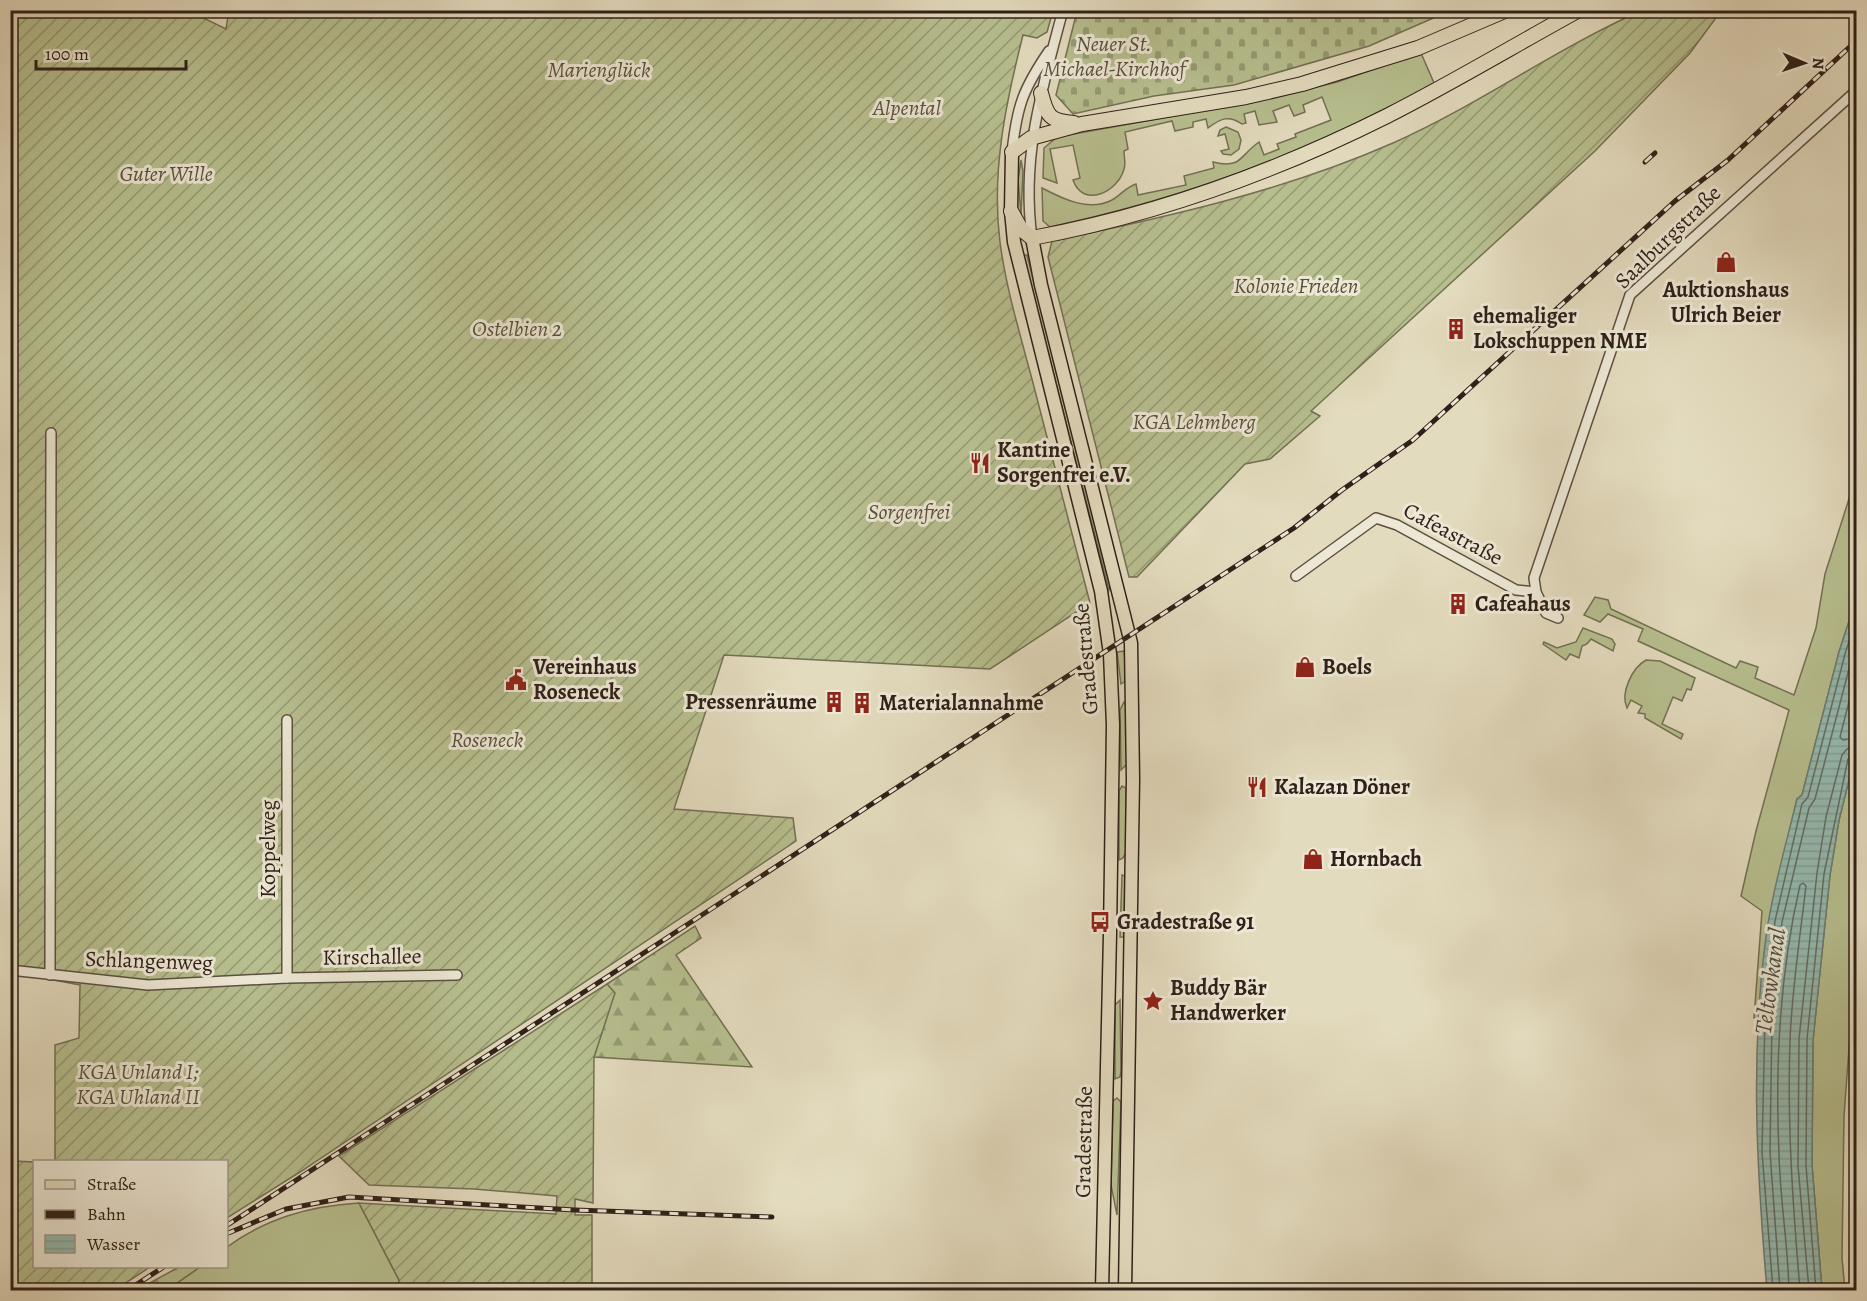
<svg xmlns="http://www.w3.org/2000/svg" width="1867" height="1301" viewBox="0 0 1867 1301" font-family="Alegreya,serif">
<defs>
<pattern id="forest-firs" width="22" height="20" patternUnits="userSpaceOnUse" patternTransform="scale(1.5)"><rect width="22" height="20" fill="#b7bf8f"/><path d="M5 1l3.5 6h-7zM16 11l3.5 6h-7z" fill="#959b74"/></pattern>
<pattern id="cemetery-stones" width="16" height="16" patternUnits="userSpaceOnUse" patternTransform="scale(1.5)"><rect width="16" height="16" fill="#b7bf8f"/><path d="M2 7V4a2 2 0 0 1 4 0v3zM10 15v-3a2 2 0 0 1 4 0v3z" fill="#959b74"/></pattern>
<pattern id="garden-furrows" width="10" height="10" patternUnits="userSpaceOnUse" patternTransform="scale(1.5)"><rect width="10" height="10" fill="#b7bf8f"/><path d="M-1 1l2-2M0 10L10 0M9 11l2-2" fill="none" stroke="#959b74"/></pattern>
<pattern id="water-rules" width="6" height="5" patternUnits="userSpaceOnUse" patternTransform="scale(1.5)"><rect width="6" height="5" fill="#95bbb0"/><path d="M0 2.5h6" fill="none" stroke="#81a097"/></pattern>
</defs>
<rect width="100%" height="100%" fill="#e3dbbe"/>
<filter id="stains"><feTurbulence type="fractalNoise" baseFrequency=".00333" numOctaves="4"/><feColorMatrix values="0 0 0 0 .2 0 0 0 0 .09 0 0 0 0 .02 0 0 0 .5 -.17"/></filter>
<radialGradient id="worn" r=".72"><stop offset=".6" stop-color="#630" stop-opacity="0"/><stop offset="1" stop-color="#630" stop-opacity=".3"/></radialGradient>
<g fill="#b7bf8f" stroke="#737054" stroke-width="1.5">
<path d="M 1421,53 L 1434,83 C 1308,153 1191,196 1050,227 L 1043,221 L 1042,188 C 1063,199 1089,212 1112,200 C 1121,195 1126,187 1136,184 L 1138,195 L 1186,185 L 1184,176 L 1214,168 L 1213,162 C 1242,169 1239,156 1259,142 L 1264,155 L 1279,149 L 1277,144 L 1296,137 L 1295,134 L 1331,120 L 1322,97 L 1303,105 L 1305,112 L 1294,116 L 1289,105 L 1273,111 L 1277,122 L 1259,125 L 1255,111 L 1244,114 L 1246,123 L 1242,124 C 1229,115 1221,118 1208,128 L 1206,119 L 1193,122 L 1193,127 L 1175,131 L 1172,121 L 1125,132 L 1128,149 L 1124,151 C 1124,157 1126,164 1124,169 C 1118,192 1083,209 1073,180 L 1080,178 L 1073,145 L 1050,149 L 1057,183 L 1043,178 L 1044,148 L 1057,137 L 1268,99 L 1337,82 Z"/>
<polygon points="1226,127 1238,132 1241,140 1239,149 1231,155 1223,154 1221,151 1229,149 1225,134 1218,136 1220,130"/>
<polygon points="1021,160 1023,171 1021,215 1018,180"/>
<polygon points="1023,255 1027,255 1111,583 1109,590"/>
<polygon points="1856,477 1856,600 1839,652 1802,795 1797,799 1769,920 1759,1018 1754,1018 1762,911 1741,896 1756,831 1789,710 1638,641 1643,629 1608,614 1600,622 1584,615 1595,597 1608,600 1611,609 1736,668 1740,661 1758,667 1755,678 1794,695 1816,628 1825,574"/>
<polygon points="1583,628 1612,639 1615,644 1613,651 1591,639 1587,644 1582,646 1579,658 1570,654 1566,660 1543,644 1544,642 1557,648 1576,642"/>
<polygon points="1124,651 1127,680 1121,684 1117,652"/>
<path d="M 1646,660 L 1660,661 L 1695,678 L 1691,690 L 1687,689 L 1682,701 L 1673,697 L 1662,724 L 1683,734 L 1681,739 L 1645,718 L 1645,714 L 1638,713 L 1642,706 L 1631,700 L 1627,708 C 1620,693 1632,668 1646,660 Z"/>
<polygon points="1124,702 1128,708 1127,764 1121,770 1120,710"/>
<polygon points="1856,752 1856,954 1844,1116 1842,1258 1845,1290 1822,1290 1812,1165 1813,1040 1830,875 1839,820"/>
<polygon points="1122,786 1126,788 1126,853 1123,858 1119,860 1119,791"/>
<polygon points="1122,875 1125,876 1124,937 1120,937"/>
<polygon points="1120,1000 1121,1071 1120,1077 1115,1079 1115,1005"/>
<polygon points="1117,1098 1121,1102 1117,1215 1111,1185 1113,1101"/>
<path d="M 359,1203 L 399,1280 L 399,1290 L 167,1290 L 200,1267 L 226,1266 L 227,1247 C 267,1218 310,1206 359,1203 Z"/>
</g>
<g fill="url(#forest-firs)" stroke="#737054" stroke-width="1.5">
<polygon points="695,926 701,938 676,955 752,1067 594,1057 614,994 607,984"/>
<polygon points="179,1267 200,1267 167,1290 148,1290 146,1285"/>
</g>
<polygon fill="url(#cemetery-stones)" stroke="#737054" stroke-width="1.5" points="1440,11 1445,13 1369,46 1234,85 1154,96 1073,114 1056,95 1077,11"/>
<g fill="url(#garden-furrows)" stroke="#737054" stroke-width="1.5">
<path d="M 229,10 L 1053,11 L 1047,32 L 1037,38 L 1023,35 C 1006,102 991,172 1000,242 C 1006,289 1021,337 1033,383 C 1052,457 1071,530 1090,603 L 990,669 L 724,655 L 674,809 L 793,818 L 796,841 L 300,1172 L 227,1218 L 226,1162 L 55,1161 L 55,1045 L 79,1038 L 80,985 L 11,972 L 11,11 L 189,11 L 226,29 Z"/>
<path d="M 1643,10 L 1721,11 L 1690,53 L 1595,151 L 1311,411 L 1320,416 L 1270,459 L 1245,464 L 1137,577 L 1129,577 L 1048,257 L 1052,241 C 1167,217 1284,191 1393,143 C 1479,105 1556,48 1643,10 Z"/>
<polygon points="607,984 615,993 594,1057 593,1203 575,1199 575,1215 592,1215 592,1290 399,1290 399,1280 359,1203 556,1214 557,1196 474,1189 369,1185 339,1156"/>
<polygon points="11,1156 12,1161 34,1162 34,1266 150,1267 115,1290 11,1290"/>
</g>
<path fill="url(#water-rules)" stroke="#6c7d74" stroke-width="1.5" d="M 1856,600 L 1856,752 L 1839,820 L 1830,875 L 1813,1040 L 1812,1165 L 1822,1290 L 1767,1290 C 1757,1172 1750,1055 1766,937 C 1772,891 1786,845 1797,799 L 1802,795 L 1839,652 Z"/>
<g fill="none" stroke-linecap="round" stroke-linejoin="round">
<g stroke="#626e64" stroke-width="1.5">
<polyline points="1856,674 1840,737 1843,740 1856,738"/>
<polyline points="1773,1290 1762,1152 1765,1018 1775,921 1802,804 1808,797 1845,654 1856,619"/>
<polyline points="1780,1290 1770,1152 1772,1019 1782,922 1809,808 1815,799 1856,642"/>
<path d="M 1789,1290 C 1788,1245 1780,1199 1779,1154 C 1775,1065 1780,972 1800,885 L 1803,883 L 1806,886 C 1800,937 1792,989 1790,1040 C 1787,1124 1793,1207 1800,1290"/>
<polyline points="1809,1290 1798,1166 1799,1039 1817,873 1826,817 1842,755 1847,749 1856,747"/>
<polyline points="1816,1290 1806,1166 1807,1039 1824,874 1848,759 1856,754"/>
</g>
<defs>
<g id="minor">
<path d="M 1012,152 C 1017,106 1023,89 1049,51"/>
<path d="M 1032,238 C 1021,156 1042,89 1063,10"/>
<polyline points="1296,576 1376,518 1397,525 1516,590 1536,592"/>
<polyline points="1558,618 1546,613 1536,592 1534,578 1630,295 1856,91"/>
<polyline points="287,720 287,978"/>
<polyline points="10,970 148,985 287,978 457,975"/>
<polyline points="50,975 51,433"/>
</g>
<g id="major">
<polyline points="1012,152 1011,211 1014,242 1101,591 1110,654 1113,725 1110,934 1102,1290"/>
<polyline points="1032,238 1041,285 1131,643 1133,779 1125,1290"/>
</g>
<g id="highway">
<path d="M 1041,93 C 1047,116 1049,121 1074,123"/>
<polyline points="1012,152 1031,138 1082,124 1246,97 1302,84 1418,48 1507,10"/>
<path d="M 1011,211 L 1021,229 L 1032,238 C 1156,215 1275,172 1387,116 C 1452,83 1515,45 1579,10"/>
</g>
</defs>
<use href="#minor" stroke="#5c4f42" stroke-width="12"/>
<use href="#major" stroke="#2f2019" stroke-width="15"/>
<use href="#highway" stroke="#2f2019" stroke-width="16"/>
<use href="#minor" stroke="#ede8d5" stroke-width="9"/>
<use href="#major" stroke="#e3dbbe" stroke-width="12"/>
<use href="#highway" stroke="#e3dbbe" stroke-width="14"/>
<defs>
<g id="rail">
<polyline points="1645,162 1655,153"/>
<polyline points="226,1226 1294,528 1342,490 1413,440 1675,201 1728,160 1856,41"/>
<polyline points="226,1234 286,1209 349,1197 575,1210 772,1217"/>
<polyline points="128,1290 165,1266"/>
</g>
</defs>
<use href="#rail" stroke="#2f2019" stroke-width="5"/>
<use href="#rail" stroke="#ede8d5" stroke-width="3" stroke-dasharray="9" stroke-linecap="butt"/>
</g>
<defs>
<symbol id="shop-bare" viewBox="-9 -9 18 18"><path d="M-5-2.5h2.3a2.7 3.5 0 0 1 5.4 0H5L5.5 6h-11ZM-1.5-2.5h3a1.5 2.3 0 0 0-3 0Z" fill="#8f2418" stroke="#ede8d5" stroke-width="2.5" paint-order="stroke"/></symbol>
<symbol id="building-bare" viewBox="-9 -9 18 18"><path d="M-4-6H4V6H1V3H-1V6H-4ZM-2.5-4.3h1.7v1.8h-1.7ZM.8-4.3h1.7v1.8H.8ZM-2.5-1h1.7V.8h-1.7ZM.8-1h1.7V.8H.8Z" fill="#8f2418" stroke="#ede8d5" stroke-width="2.5" paint-order="stroke"/></symbol>
<symbol id="restaurant-bare" viewBox="-9 -9 18 18"><path d="M-5-6h1v4h1v-4h1v4h1v-4h1v5L-1.5 .5V6h-2V.5L-5-1ZM5-6V6H3V1.5H1.5Q1.5-4 5-6Z" fill="#8f2418" stroke="#ede8d5" stroke-width="2.5" paint-order="stroke"/></symbol>
<symbol id="civic-bare" viewBox="-9 -9 18 18"><path d="M-.6-6.5H3V-4.5H.6V-3L4-1V1h2V6H-6V1h2V-1L-.6-3ZM-1.2 2.5V6h2.4V2.5Z" fill="#8f2418" stroke="#ede8d5" stroke-width="2.5" paint-order="stroke"/></symbol>
<symbol id="bus-bare" viewBox="-9 -9 18 18"><path d="M-5-6H5V4H4V6H2V4H-2V6H-4V4H-5ZM-3.5-4V0h7V-4ZM-3.5 1.2v1.5H-2V1.2ZM2 1.2v1.5H3.5V1.2Z" fill="#8f2418" stroke="#ede8d5" stroke-width="2.5" paint-order="stroke"/></symbol>
<symbol id="sight-bare" viewBox="-9 -9 18 18"><path d="M0-6L1.8-2.2L6-1.7L2.9 1.2L3.7 5.4L0 3.3L-3.7 5.4L-2.9 1.2L-6-1.7L-1.8-2.2Z" fill="#8f2418" stroke="#ede8d5" stroke-width="2.5" paint-order="stroke"/></symbol>
</defs>
<g fill-rule="evenodd">
<use href="#shop-bare" x="1711" y="247" width="30" height="30"/>
<use href="#building-bare" x="1441" y="314" width="30" height="30"/>
<use href="#restaurant-bare" x="965" y="448" width="30" height="30"/>
<use href="#building-bare" x="1443" y="589" width="30" height="30"/>
<use href="#shop-bare" x="1290" y="652" width="30" height="30"/>
<use href="#civic-bare" x="501" y="665" width="30" height="30"/>
<use href="#building-bare" x="819" y="687" width="30" height="30"/>
<use href="#building-bare" x="847" y="688" width="30" height="30"/>
<use href="#restaurant-bare" x="1242" y="772" width="30" height="30"/>
<use href="#shop-bare" x="1298" y="844" width="30" height="30"/>
<use href="#bus-bare" x="1085" y="907" width="30" height="30"/>
<use href="#sight-bare" x="1138" y="986" width="30" height="30"/>
</g>
<g text-anchor="middle" dominant-baseline="central" stroke-width="6" stroke-linejoin="round" paint-order="stroke">
<g font-size="22" font-style="italic" fill="#58503c" stroke="#ede8d5">
<text x="1114" y="44">Neuer St.<tspan x="1114" dy="25">Michael-Kirchhof</tspan></text>
<text x="599" y="70">Marienglück</text>
<text x="907" y="108">Alpental</text>
<text x="166" y="174">Guter Wille</text>
<text x="1296" y="286">Kolonie Frieden</text>
<text x="517" y="329">Ostelbien 2</text>
<text x="1194" y="422">KGA Lehmberg</text>
<text x="909" y="512">Sorgenfrei</text>
<text x="487" y="740">Roseneck</text>
<text x="138" y="1072">KGA Unland I;<tspan x="138" dy="25">KGA Uhland II</tspan></text>
</g>
<g font-size="22" fill="#2f2019" stroke="#ede8d5">
<text transform="translate(1668 237) rotate(-44)">Saalburgstraße</text>
<text transform="translate(1453 534) rotate(28)">Cafeastraße</text>
<text transform="translate(1086 659) rotate(-95)">Gradestraße</text>
<text transform="translate(268 849) rotate(-90)">Koppelweg</text>
<text transform="translate(372 957) rotate(-1)">Kirschallee</text>
<text transform="translate(149 961) rotate(2)">Schlangenweg</text>
<text transform="translate(1084 1142) rotate(-89)">Gradestraße</text>
</g>
<g font-size="22" font-weight="bold" fill="#2f2019" stroke="#ede8d5" text-anchor="start">
<text x="1726" y="290" text-anchor="middle">Auktionshaus<tspan x="1726" dy="25">Ulrich Beier</tspan></text>
<text x="1473" y="316">ehemaliger<tspan x="1473" dy="25">Lokschuppen NME</tspan></text>
<text x="997" y="450">Kantine<tspan x="997" dy="25">Sorgenfrei e.V.</tspan></text>
<text x="1475" y="604">Cafeahaus</text>
<text x="533" y="667">Vereinhaus<tspan x="533" dy="25">Roseneck</tspan></text>
<text x="1322" y="667">Boels</text>
<text x="817" y="702" text-anchor="end">Pressenräume</text>
<text x="879" y="703">Materialannahme</text>
<text x="1274" y="787">Kalazan Döner</text>
<text x="1330" y="859">Hornbach</text>
<text x="1117" y="922">Gradestraße 91</text>
<text x="1170" y="988">Buddy Bär<tspan x="1170" dy="25">Handwerker</tspan></text>
</g>
<g font-size="24" font-style="italic" fill="#4e4e46" stroke="#ede8d5">
<text transform="translate(1770 981) rotate(-82)">Teltowkanal</text>
</g>
</g>
<rect width="1867" height="1301" fill="none" stroke="#e3dbbe" stroke-width="36"/>
<rect x="12" y="12" width="1843" height="1277" fill="none" stroke="#2f2019" stroke-width="3"/>
<rect x="18" y="18" width="1831" height="1265" fill="none" stroke="#2f2019" stroke-width="1.5"/>
<rect x="33" y="1160" width="195" height="108" fill="#ede8d5" stroke="#a1988a" stroke-width="1.5"/>
<rect x="45" y="1180" width="30" height="9" fill="#e3dbbe" stroke="#a1988a" stroke-width="1.5"/>
<text x="87" y="1190" font-size="18" fill="#2f2019">Straße</text>
<rect x="45" y="1210" width="30" height="9" fill="#2f2019" stroke="#a1988a" stroke-width="1.5"/>
<text x="87" y="1220" font-size="18" fill="#2f2019">Bahn</text>
<rect x="45" y="1235" width="30" height="18" fill="url(#water-rules)" stroke="#a1988a" stroke-width="1.5"/>
<text x="87" y="1250" font-size="18" fill="#2f2019">Wasser</text>
<g transform="translate(1804 63) rotate(92)" stroke="#ede8d5" stroke-width="4.5" paint-order="stroke">
<path d="M0-4.5L10 22L0 15L-10 22Z" fill="#2f2019"/>
<text y="-9" font-size="16" font-weight="bold" text-anchor="middle" fill="#2f2019">N</text>
</g>
<path d="M36 60v9h150v-9" fill="none" stroke="#2f2019" stroke-width="3"/>
<text x="45" y="60" font-size="18" fill="#2f2019" stroke="#ede8d5" stroke-width="4.5" paint-order="stroke">100 m</text>
<rect width="100%" height="100%" filter="url(#stains)"/>
<rect width="100%" height="100%" fill="url(#worn)"/>
</svg>
